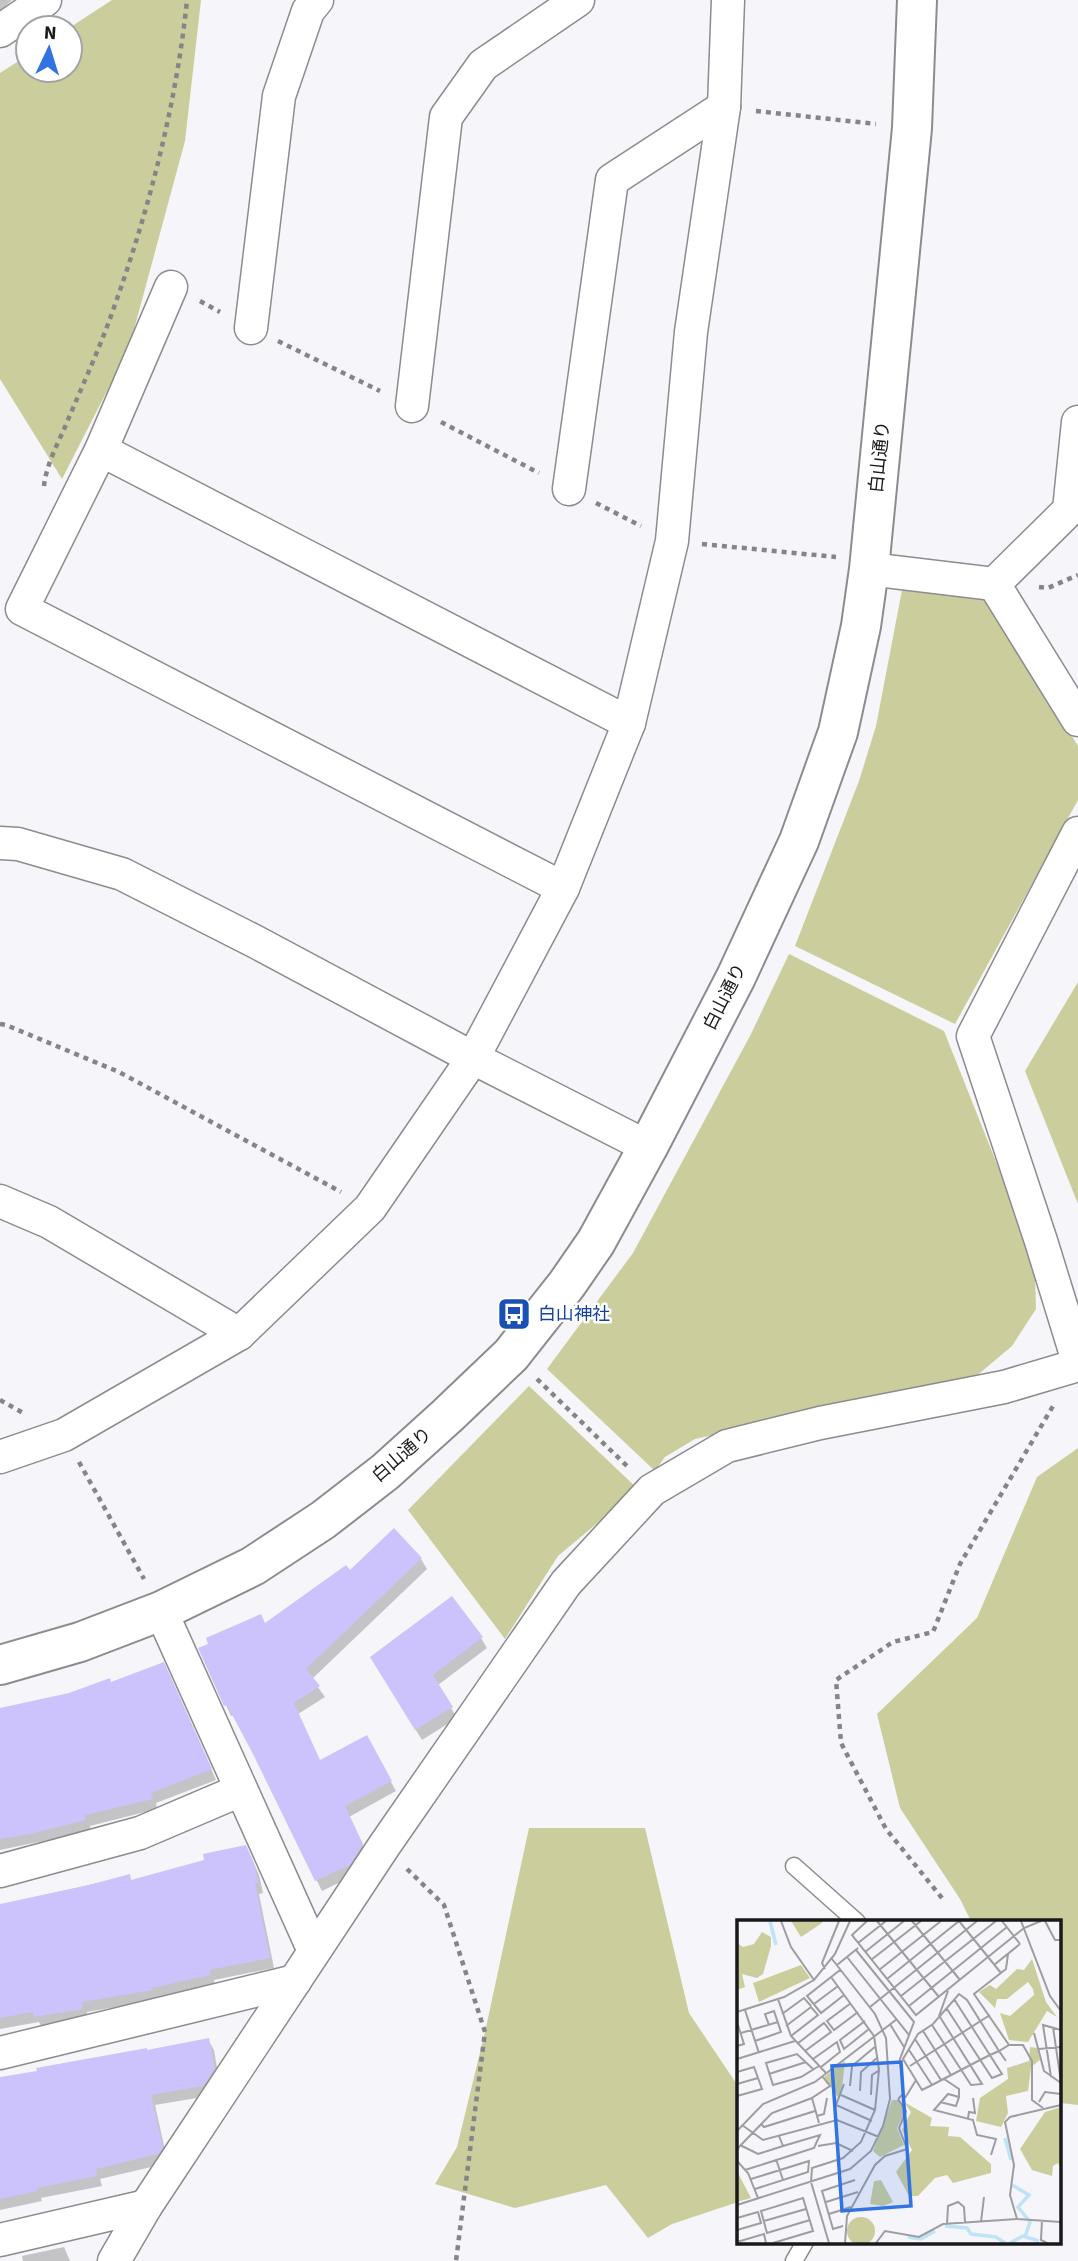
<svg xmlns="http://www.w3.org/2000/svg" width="1078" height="2261" viewBox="0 0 1078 2261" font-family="'Source Sans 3','Noto Sans JP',sans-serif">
<rect width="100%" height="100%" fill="#f6f5f9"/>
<g fill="#cbce9c">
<polygon points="112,0 201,0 185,141 129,348 62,479 0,379 0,73 28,55 28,70 70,70 69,28"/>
<polygon points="902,590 985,592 1078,746 1078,800 955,1024 795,946 859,781 876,726"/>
<polygon points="789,954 944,1031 1028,1242 1035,1278 1036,1309 1012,1346 974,1378 695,1439 665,1457 655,1471 547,1369 633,1253 751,1034"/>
<polygon points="1078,982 1078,1204 1025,1071"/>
<polygon points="529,1386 638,1489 558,1556 505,1639 408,1510"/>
<polygon points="1078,1448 1078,2105 1061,2103 1059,2098 1059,1922 971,1921 960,1899 900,1808 877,1714 977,1618 1037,1477"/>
<polygon points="529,1828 645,1828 689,2013 738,2086 738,2202 672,2224 648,2238 606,2185 515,2208 435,2184 457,2147 485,2032"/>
</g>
<g fill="#0003">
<polygon points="0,0 12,0 0,11"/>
<polygon points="421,1559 427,1569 312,1679 325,1697 298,1714 320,1762 366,1737 396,1791 349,1817 368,1856 355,1875 322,1891 234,1715 231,1716 226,1705 265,1625 350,1573"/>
<polygon points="481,1638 487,1648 438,1685 457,1718 422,1740 372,1658"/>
<polygon points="169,1674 216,1780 156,1803 157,1809 90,1826 91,1831 0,1850 0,1709"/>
<polygon points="251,1857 259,1875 263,1893 259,1894 274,1968 214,1980 215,1986 156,1998 156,2000 87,2012 88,2019 41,2026 39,2022 0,2029 0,1905 129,1876 132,1882"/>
<polygon points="208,2040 214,2050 219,2080 209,2096 155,2105 167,2159 164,2164 100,2179 102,2186 41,2198 42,2201 0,2210 0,2079"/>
<polygon points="64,2247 70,2261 23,2261 22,2256"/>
</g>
<g fill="#ccc3fc">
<polygon points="394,1528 422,1558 306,1669 320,1686 294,1703 320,1760 367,1735 392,1781 345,1806 363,1844 350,1865 315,1881 253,1754 227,1705 224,1706 198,1648 208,1644 206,1638 261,1614 265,1623 346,1565 350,1570"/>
<polygon points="452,1596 483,1637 433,1675 453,1707 415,1730 370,1657"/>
<polygon points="164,1662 212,1769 151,1793 153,1799 85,1815 86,1820 30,1834 0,1839 0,1708 69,1693 110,1678 111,1682"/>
<polygon points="246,1845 254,1863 258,1883 255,1883 270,1958 209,1970 211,1975 151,1988 152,1990 82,2002 83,2009 34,2017 33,2012 0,2018 0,1904 89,1885 130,1874 131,1880 204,1860 203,1854"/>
<polygon points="209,2038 215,2069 203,2086 151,2095 163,2148 158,2154 96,2169 97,2176 37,2188 38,2191 0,2199 0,2077 37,2071 36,2068 147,2048 147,2050"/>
</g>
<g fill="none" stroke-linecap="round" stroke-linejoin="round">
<defs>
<g id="service">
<polyline points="794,1866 857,1922"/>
<polyline points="794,2261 805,2242"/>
</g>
<g id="minor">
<polyline points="0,31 45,0"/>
<polyline points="171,287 101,450 22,609 563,888"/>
<polyline points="251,328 279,96 308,11 317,0"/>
<polyline points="412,406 446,117 483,65 578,0"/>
<polyline points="101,450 629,723"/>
<polyline points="569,489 612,180 724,107"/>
<polyline points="869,569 994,584"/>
<polyline points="994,584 1069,510 1078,422"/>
<polyline points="994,584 1078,720"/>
<polyline points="1078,833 973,1036 1041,1241 1078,1361"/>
<polyline points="0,843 18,844 122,874 256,942 473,1058 648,1147"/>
<polyline points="0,1201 49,1222 239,1334"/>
<polyline points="0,1457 64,1435 239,1334 370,1208 473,1058 563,888 629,723 672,541 691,332 724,107 728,0"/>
<polyline points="161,1611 314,1951"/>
<polyline points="0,1871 140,1833 241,1790"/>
<polyline points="0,2053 295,1981"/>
<polyline points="0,2240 146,2206"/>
<polyline points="114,2261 146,2206 384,1846 566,1583 652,1490 727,1446 820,1423 1004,1387 1078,1365"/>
</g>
<polyline id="tertiary" points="0,1665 80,1642 161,1611 253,1566 323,1520 385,1472 447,1416 511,1355 567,1284 596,1242 648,1147 736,977 799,841 838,732 861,626 869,569 912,128 917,0"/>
</defs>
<use href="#service" stroke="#8c8c8f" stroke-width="19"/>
<use href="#minor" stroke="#8c8c8f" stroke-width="35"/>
<use href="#tertiary" stroke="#8c8c8f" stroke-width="42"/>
<g stroke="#858587" stroke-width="4.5" stroke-dasharray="5 5" stroke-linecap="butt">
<polyline points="756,111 876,124"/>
<polyline points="200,301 220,312"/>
<polyline points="278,341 380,391"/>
<polyline points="441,422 539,473"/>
<path d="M 44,486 C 46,466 57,445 65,427 C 79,393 95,359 108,324 C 146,221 176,109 187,0"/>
<polyline points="596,503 641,526"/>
<polyline points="702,544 836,557"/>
<polyline points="1039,587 1048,588 1078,575"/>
<polyline points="0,1024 6,1025 119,1072 341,1192"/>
<polyline points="537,1379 629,1468"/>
<polyline points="0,1400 25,1414"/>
<polyline points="79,1462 144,1579"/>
<polyline points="407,1869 444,1905 485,2032 456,2261"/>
<polyline points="942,1898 886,1829 841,1743 836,1680 893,1642 933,1632 960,1564 1053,1406"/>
</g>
<use href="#service" stroke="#fff" stroke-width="16"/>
<use href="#minor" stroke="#fff" stroke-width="32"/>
<use href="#tertiary" stroke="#fff" stroke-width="38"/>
</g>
<defs>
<symbol id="bus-square" viewBox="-11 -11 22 22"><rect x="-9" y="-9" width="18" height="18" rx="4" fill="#1a4fb4" stroke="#fff"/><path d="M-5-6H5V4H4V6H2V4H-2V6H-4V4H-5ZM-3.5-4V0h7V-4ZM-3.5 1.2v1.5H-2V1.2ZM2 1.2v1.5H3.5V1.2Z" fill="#fff"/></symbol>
</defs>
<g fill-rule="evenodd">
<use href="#bus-square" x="495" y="1295" width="38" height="38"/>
</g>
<g text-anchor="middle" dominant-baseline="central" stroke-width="5" stroke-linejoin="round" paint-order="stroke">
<g font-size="18" fill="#19191a" stroke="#fff">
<text transform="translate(880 457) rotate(-84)">白山通り</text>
<text transform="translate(725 997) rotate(-63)">白山通り</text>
<text transform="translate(402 1455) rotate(-41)">白山通り</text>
</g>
<g font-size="18" fill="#164399" stroke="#fff" text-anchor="start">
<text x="538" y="1314">白山神社</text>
</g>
</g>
<g transform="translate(737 1920)">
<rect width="324" height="324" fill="#f6f5f9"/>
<path d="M 54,1 L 85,1 L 85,3 L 64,17 ZM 25,12 L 34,17 L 34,26 L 26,54 L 20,58 L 5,54 L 8,67 L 0,70 L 0,23 L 6,27 L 17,24 ZM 295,39 L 309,82 L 320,97 L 310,91 L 291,122 L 272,120 L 263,93 L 273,96 L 297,75 L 296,69 L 291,62 L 270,79 L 260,79 L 258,88 L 242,72 L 253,65 L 259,69 L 280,49 L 287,50 ZM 64,45 L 73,58 L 22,82 L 16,63 ZM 293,127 L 300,128 L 303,140 L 294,147 L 291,171 L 269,176 L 271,193 L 264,207 L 239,201 L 243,178 L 271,159 L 270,148 L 292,141 ZM 108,141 L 105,168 L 101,177 L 87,157 ZM 155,180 L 161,180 L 168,191 L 160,208 L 167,225 L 143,237 L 136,231 ZM 167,182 L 195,198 L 193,206 L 212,207 L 211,216 L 223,217 L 254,244 L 254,253 L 216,263 L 210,255 L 198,258 L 181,276 L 172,276 L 159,252 L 175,230 L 165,210 L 174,192 ZM 324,187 L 324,250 L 321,243 L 316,246 L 315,256 L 295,250 L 283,229 L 308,192 ZM 0,251 L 14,278 L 0,282 ZM 144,260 L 156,282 L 146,286 L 133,284 L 137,261 ZM110 311a14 14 0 1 1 28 0a14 14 0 1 1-28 0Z" fill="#cbce9c"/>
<path fill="none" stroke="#bee4f7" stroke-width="3.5" d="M 33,1 L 39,25M 268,218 L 274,240M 275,265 L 292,275 L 281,287 L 293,302 L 288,317M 208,306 L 230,308 L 234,314 L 259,317 L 268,323M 171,317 L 184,319 L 198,311M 273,323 L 286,316 L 302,321"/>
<path fill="none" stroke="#9e9da0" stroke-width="2" d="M 44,1 L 54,27 L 77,60M 130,1 L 115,15 L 179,95 L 287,8 L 304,1M 140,1 L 202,77M 175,1 L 223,60M 222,1 L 264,53M 265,1 L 283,24M 284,1 L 313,76 L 324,91M 308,1 L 318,20 L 324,20M 121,23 L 149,1M 119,30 L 177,102 L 163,139 L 166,174 L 161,179M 128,32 L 167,1M 271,34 L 269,49 L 237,74 L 272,125M 110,37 L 172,115M 134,40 L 184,1M 100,45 L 121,28M 257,45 L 283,24M 88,49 L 85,43 L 102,1M 103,50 L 70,76 L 84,93 L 107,75M 142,50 L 204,1M 150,59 L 222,1M 164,76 L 259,1M 41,79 L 54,116 L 89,153M 114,83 L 90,101 L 97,110 L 121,92M 77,84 L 101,66M 172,86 L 270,7M 133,87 L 240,1M 210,89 L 255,158 L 265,154 L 217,79M 8,90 L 22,133M 0,92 L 47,77 L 77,60 L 98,34 L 113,1M 45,94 L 67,78 L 74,86M 202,96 L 211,71M 128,101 L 103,120 L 107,129 L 132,109M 0,102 L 7,124 L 0,126M 153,104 L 167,127M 195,105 L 234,165 L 245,164 L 203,97M 49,106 L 74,87 L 81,95 L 54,116M 316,107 L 324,162M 186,111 L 214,155M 4,113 L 41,102M 297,113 L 307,151 L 324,163M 178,119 L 204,160M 18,121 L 44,112 L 37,91 L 28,94 L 32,105M 60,124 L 87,103 L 94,112 L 68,131M 302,129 L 324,127M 172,130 L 195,165M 0,139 L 58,121M 76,139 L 100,122 L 103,132 L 84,147M 269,141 L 262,131 L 230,80 L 222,74 L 196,104 L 181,114 L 166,139 L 185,170 L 195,165 L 243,140 L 253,135 L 262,131 L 272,125 L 286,125 L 295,141 L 295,180 L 306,188M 173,146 L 253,95M 76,149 L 60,134 L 29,143 L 36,165 L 64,157 L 82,146M 0,152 L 17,147 L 25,169 L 0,176M 32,154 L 69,142M 314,157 L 306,105 L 324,110M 0,164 L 21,158M 107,164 L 99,185 L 135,201M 113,166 L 115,146 L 139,126M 123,171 L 124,152 L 141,137M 104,175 L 138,190M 134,175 L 135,155 L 141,151M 222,177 L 211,174 L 197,190 L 236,200 L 240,215 L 259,219 L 254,235M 168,178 L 179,160M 203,182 L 219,186 L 222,177 L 222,169 L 207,159M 302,182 L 308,172 L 324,174M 80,196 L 87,194 L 90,178M 231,198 L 232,192 L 238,193 L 236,178M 82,203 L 75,178 L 93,166 L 85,156M 24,204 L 27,207 L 78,191M 5,205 L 26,220 L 100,200 L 142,217M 0,211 L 26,184 L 78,162 L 160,99M 3,225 L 21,234 L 46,226 L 42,216M 81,226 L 99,223 L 116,231M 0,229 L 35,193 L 75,178M 39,239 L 46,260M 0,241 L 11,253 L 21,278M 8,250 L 77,228 L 83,215 L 46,226M 14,259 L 72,241 L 71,252 L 18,269M 89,282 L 121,272M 0,285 L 113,249 L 134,231 L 146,206 L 153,179 L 149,118 L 138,94 L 95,39M 92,294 L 114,287M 0,298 L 21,292 L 24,303 L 0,310M 280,299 L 273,275 L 277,245 L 268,202 L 273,197 L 324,185M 305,300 L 304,320 L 310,323M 27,301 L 69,289M 244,302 L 247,277M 210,304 L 211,286 L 221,282 L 227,287 L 228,302M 106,306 L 96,309 L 85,271 L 118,260M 0,322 L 27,314 L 29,323M 36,323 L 76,311 L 66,278 L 24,291 L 30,313 L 73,300M 92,323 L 74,262 L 75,248 L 106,238 L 124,222 L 138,190 L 142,150 L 137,116 L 94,57M 108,323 L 110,296 L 138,245 L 148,236 L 170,229 L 162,208 L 169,191 L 161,179M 139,323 L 148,311 L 182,317 L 206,304 L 280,299 L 324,302"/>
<path fill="#3273e1" fill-opacity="0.15" stroke="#3273e1" stroke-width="3.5" d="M 164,142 L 174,286 L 105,291 L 95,146 Z"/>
<rect width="324" height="324" fill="none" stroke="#19191a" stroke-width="3.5"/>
</g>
<g transform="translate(49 49) rotate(4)"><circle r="33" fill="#ffffff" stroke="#a3a3a3" stroke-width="2"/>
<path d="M0-5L12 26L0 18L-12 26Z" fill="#3273e1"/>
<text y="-10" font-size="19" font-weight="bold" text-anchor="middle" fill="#19191a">N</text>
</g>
</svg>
